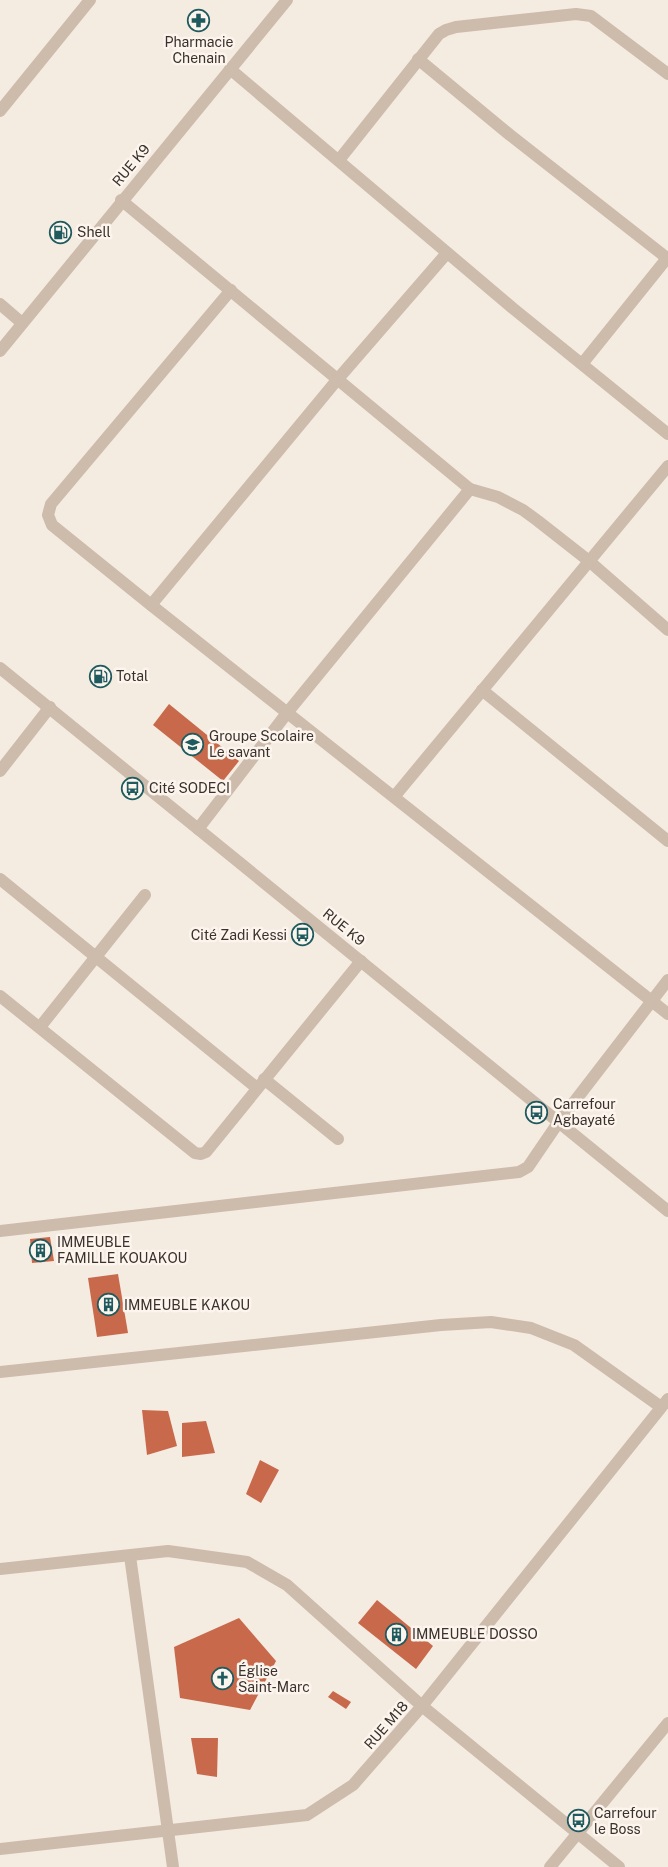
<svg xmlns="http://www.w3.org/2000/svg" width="668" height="1867" viewBox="0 0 668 1867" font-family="'Public Sans',sans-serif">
<rect width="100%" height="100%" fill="#f4ebe1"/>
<g fill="#c8694b">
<polygon points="169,704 239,761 223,781 153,725"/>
<polygon points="50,1237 54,1261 32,1263 30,1239"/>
<polygon points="118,1274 128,1333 97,1337 88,1278"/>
<polygon points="142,1410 168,1411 177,1446 147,1455"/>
<polygon points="206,1421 215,1453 182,1457 182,1423"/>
<polygon points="260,1460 279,1470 261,1503 246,1494"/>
<polygon points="377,1600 433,1646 416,1669 358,1623"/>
<polygon points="239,1618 276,1661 250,1710 180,1698 174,1647"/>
<polygon points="333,1691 351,1702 346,1709 328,1697"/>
<polygon points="191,1738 218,1738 217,1777 197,1774"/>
</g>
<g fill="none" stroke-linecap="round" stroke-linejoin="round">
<g stroke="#cdbbac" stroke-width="12">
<polyline points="418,59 510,135 667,258"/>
<polyline points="230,69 515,310 668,434"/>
<polyline points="0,111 90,0"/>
<polyline points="339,160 439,34 446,30 456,27 576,14 591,16 668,74"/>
<polyline points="121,200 470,489 498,497 523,510 538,521 589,561 668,630"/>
<polyline points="231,290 51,504 48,515 52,525 151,605 668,1014"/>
<polyline points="0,304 22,323"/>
<polyline points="582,364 668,257"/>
<polyline points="151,605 337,380 447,253"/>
<polyline points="482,690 668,841"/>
<polyline points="0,771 50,707"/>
<polyline points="394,797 668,466"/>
<polyline points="198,829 287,713 470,489"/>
<polyline points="0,879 257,1088"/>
<polyline points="0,996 195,1153 201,1154 206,1152 361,961"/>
<polyline points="40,1027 145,895"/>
<polyline points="264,1079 338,1139"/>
<polyline points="0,1231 519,1172 528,1167 558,1123 668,980"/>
<polyline points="0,1372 441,1325 491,1322 531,1328 574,1345 661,1407"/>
<polyline points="130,1556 173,1867"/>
<polyline points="0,1569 168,1551 247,1562 287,1585 422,1706 619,1867"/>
<polyline points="0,1849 307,1815 353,1785 422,1706 668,1399"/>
<polyline points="550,1867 668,1723"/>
</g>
<g stroke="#cdbbac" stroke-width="12">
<polyline points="0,351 287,0"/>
<polyline points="0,668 668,1211"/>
</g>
</g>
<defs>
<symbol id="pharmacy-ring" viewBox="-11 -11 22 22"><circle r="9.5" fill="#fbf5ee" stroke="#1f5a5e" stroke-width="1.5"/><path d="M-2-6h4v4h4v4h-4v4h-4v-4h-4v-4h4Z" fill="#1f5a5e"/></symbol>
<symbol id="fuel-ring" viewBox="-11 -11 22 22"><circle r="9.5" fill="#fbf5ee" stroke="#1f5a5e" stroke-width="1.5"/><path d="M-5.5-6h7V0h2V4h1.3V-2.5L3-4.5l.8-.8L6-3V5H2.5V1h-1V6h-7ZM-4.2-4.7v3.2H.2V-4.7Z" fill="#1f5a5e"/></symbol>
<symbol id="school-ring" viewBox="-11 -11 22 22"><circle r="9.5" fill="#fbf5ee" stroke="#1f5a5e" stroke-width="1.5"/><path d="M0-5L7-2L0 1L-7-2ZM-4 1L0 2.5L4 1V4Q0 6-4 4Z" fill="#1f5a5e"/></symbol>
<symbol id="bus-ring" viewBox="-11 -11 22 22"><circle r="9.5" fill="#fbf5ee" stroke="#1f5a5e" stroke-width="1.5"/><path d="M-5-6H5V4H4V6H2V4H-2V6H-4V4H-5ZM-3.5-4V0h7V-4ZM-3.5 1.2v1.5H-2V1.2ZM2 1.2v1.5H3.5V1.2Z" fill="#1f5a5e"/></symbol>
<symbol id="building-ring" viewBox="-11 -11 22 22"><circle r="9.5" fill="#fbf5ee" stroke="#1f5a5e" stroke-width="1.5"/><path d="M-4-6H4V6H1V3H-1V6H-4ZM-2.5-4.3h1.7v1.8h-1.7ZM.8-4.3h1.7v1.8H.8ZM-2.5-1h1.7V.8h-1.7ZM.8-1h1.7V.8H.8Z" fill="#1f5a5e"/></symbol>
<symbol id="church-ring" viewBox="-11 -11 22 22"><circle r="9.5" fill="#fbf5ee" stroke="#1f5a5e" stroke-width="1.5"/><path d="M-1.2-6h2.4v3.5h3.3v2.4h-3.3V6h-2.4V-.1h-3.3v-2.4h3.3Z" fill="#1f5a5e"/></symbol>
</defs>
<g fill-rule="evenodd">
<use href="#pharmacy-ring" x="186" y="8" width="25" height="25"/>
<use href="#fuel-ring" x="48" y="220" width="25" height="25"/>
<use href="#fuel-ring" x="88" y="664" width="25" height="25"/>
<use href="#school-ring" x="180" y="732" width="25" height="25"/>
<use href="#bus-ring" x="120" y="776" width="25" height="25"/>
<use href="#bus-ring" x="290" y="922" width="25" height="25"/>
<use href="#bus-ring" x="524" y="1100" width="25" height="25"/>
<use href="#building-ring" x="28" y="1238" width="25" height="25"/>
<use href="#building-ring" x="96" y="1292" width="25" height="25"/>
<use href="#building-ring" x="384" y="1622" width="25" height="25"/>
<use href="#church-ring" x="210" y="1666" width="25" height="25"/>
<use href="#bus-ring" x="566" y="1808" width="25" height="25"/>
</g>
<g text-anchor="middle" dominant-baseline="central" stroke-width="5" stroke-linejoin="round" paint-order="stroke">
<g font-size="14" fill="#3b302b" stroke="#fbf5ee" text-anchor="start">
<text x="199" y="42" text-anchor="middle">Pharmacie<tspan x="199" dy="16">Chenain</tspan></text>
<text x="77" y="232">Shell</text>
<text x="116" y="676">Total</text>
<text x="209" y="736">Groupe Scolaire<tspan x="209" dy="16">Le savant</tspan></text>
<text x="149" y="788">Cité SODECI</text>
<text x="287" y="935" text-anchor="end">Cité Zadi Kessi</text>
<text x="553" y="1104">Carrefour<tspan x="553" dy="16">Agbayaté</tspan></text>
<text x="57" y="1242">IMMEUBLE<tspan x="57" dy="16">FAMILLE KOUAKOU</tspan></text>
<text x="124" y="1305">IMMEUBLE KAKOU</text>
<text x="412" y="1634">IMMEUBLE DOSSO</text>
<text x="238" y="1671">Église<tspan x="238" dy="16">Saint-Marc</tspan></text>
<text x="594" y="1813">Carrefour<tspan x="594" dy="16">le Boss</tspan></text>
</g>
<g font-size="14" fill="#3b302b" stroke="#fbf5ee">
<text transform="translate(131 165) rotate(-50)">RUE K9</text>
<text transform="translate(344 927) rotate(39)">RUE K9</text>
<text transform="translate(386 1725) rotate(-49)">RUE M18</text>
</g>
</g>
</svg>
